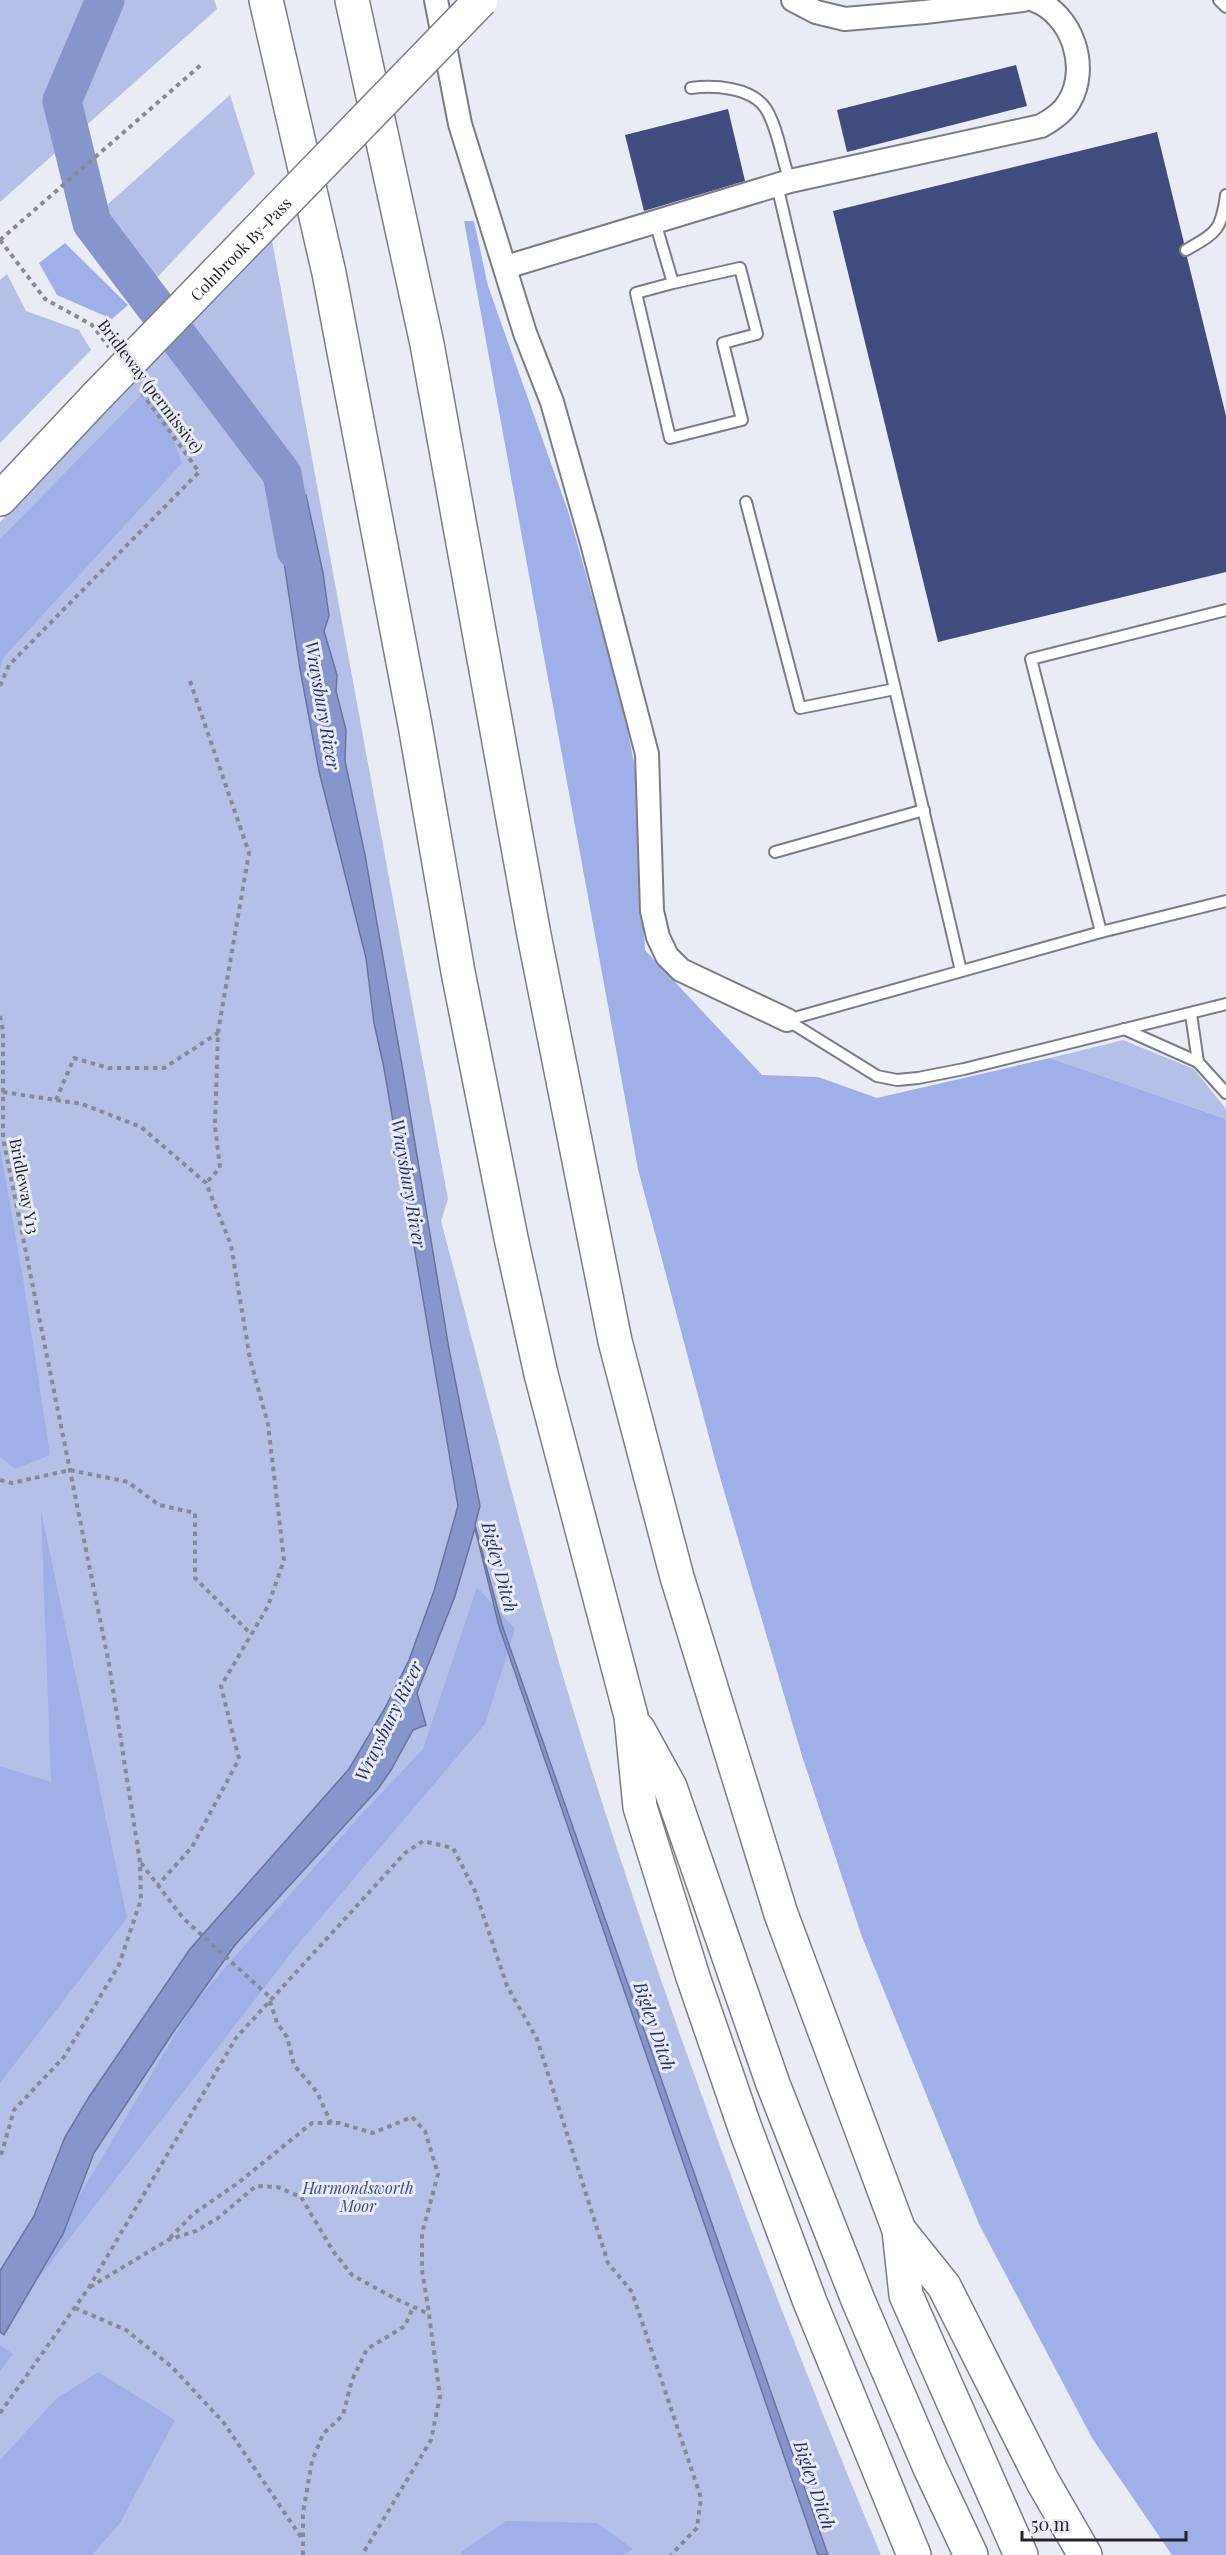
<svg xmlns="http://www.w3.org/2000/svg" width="1226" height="2555" viewBox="0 0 1226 2555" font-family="'Playfair Display',serif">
<rect width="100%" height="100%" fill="#e9ecf5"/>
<g fill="#b5c0e8">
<polygon points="0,0 214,0 217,9 0,202"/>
<polygon points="230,95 255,174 149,286 128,266 107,205"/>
<path d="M 271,235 L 448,1199 L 441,1221 C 486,1390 527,1560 578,1726 C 665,2007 767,2284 881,2555 L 0,2555 L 0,522 Z"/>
<polygon points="7,274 26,311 79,330 91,350 0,443 0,280"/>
<polygon points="1123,1040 1194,1069 1226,1109 1226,1119 1050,1058"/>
</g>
<g fill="#9fafe8">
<polygon points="464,221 474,221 488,286 569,514 623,706 635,768 645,950 762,1075 818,1077 877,1098 1050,1058 1226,1119 1226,2555 1172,2555 1092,2438 979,2224 862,1937 802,1756 717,1467 638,1169"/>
<polygon points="65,243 128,305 112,319 57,295 39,263"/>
<polygon points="153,383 182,463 3,658 0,669 0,539"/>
<polygon points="0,1148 23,1278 50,1455 15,1469 0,1457"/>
<polygon points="41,1511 127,1918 0,2083 0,1766 51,1782"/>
<polygon points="477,1587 515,1629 485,1724 295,1948 3,2324 194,2003 358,1818 423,1749"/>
<polygon points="0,2345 13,2354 0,2371"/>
<polygon points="98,2372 175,2420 120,2523 92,2555 0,2555 0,2460 56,2399"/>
<polygon points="506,2521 597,2523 633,2549 623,2555 461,2555 461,2552"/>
</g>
<polygon fill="#8696cd" stroke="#69749c" stroke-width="1.5" points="306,495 323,573 329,616 324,631 337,675 336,691 346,730 345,761 365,855 404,1077 449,1349 480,1506 475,1525 502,1625 828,2555 818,2555 499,1626 475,1528 455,1596 417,1693 426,1725 413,1730 391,1770 378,1789 235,1945 172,2034 94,2153 63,2234 4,2335 0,2332 0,2271 34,2216 65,2137 89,2097 190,1949 349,1769 385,1708 409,1660 434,1591 458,1506 384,1068 374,1023 366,958 319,771 300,669 275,502"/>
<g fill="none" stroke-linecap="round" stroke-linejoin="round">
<polyline stroke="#8696cd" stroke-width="39" points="105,0 62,101 92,223 282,474 296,550"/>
</g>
<g fill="#404c7e">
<polygon points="1016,65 1027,106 847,152 837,110"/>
<polygon points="728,109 745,181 644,211 625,135"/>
<polygon points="1157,132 1184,243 1179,251 1182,256 1187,257 1226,416 1226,572 938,642 833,211"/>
</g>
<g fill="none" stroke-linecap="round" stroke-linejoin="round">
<defs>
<g id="lane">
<polyline points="1219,0 1226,7"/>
<path d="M 691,88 C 714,85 752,87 766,109 C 778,128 782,160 790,181"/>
<polyline points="777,185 961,971"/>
<polyline points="655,222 673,283 636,293 670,438 742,420 723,343 757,334 740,268 673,283"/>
<path d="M 1186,250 C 1217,232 1221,231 1226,195"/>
<polyline points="746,502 800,708 895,689"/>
<polyline points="775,852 924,810"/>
<polyline points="1101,932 1226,901"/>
<polyline points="1191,1014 1198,1062"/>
<polyline points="787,1020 1101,932 1031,659 1226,610"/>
<polyline points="787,1020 877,1076 897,1080 918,1078 964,1069 1226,1004"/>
<polyline points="1124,1029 1198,1062 1226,1093"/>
</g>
<g id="street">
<polyline points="436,0 460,124 525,333 552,402 592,543 647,754 652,911 658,937 667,956 681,970 787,1020"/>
<polyline points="793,0 816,12 845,19 925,12 1023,0"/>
<path d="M 506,267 L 790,181 L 1041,126 C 1052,120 1063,113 1069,102 C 1090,67 1072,14 1034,0"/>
</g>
<g id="highway">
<polyline points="266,0 329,273 415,725 458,972 511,1238 541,1374 631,1716 640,1807 693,1977 745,2128 810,2302 914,2555"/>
<polyline points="352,0 427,344 534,935 615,1341 677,1577 781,1914 899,2230 906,2295 1021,2555"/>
<polyline points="0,499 96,397"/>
<polyline points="638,1729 670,1787 773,2084 858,2300 930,2468 971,2555"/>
<polyline points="899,2230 944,2286 1043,2482 1085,2555"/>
</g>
</defs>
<use href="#lane" stroke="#7b7d85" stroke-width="14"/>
<use href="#street" stroke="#7b7d85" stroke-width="26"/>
<use href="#highway" stroke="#7b7d85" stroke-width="36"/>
<g stroke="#888a90" stroke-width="4" stroke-dasharray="4.5 4.5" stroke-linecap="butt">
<polyline points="0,240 45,299 92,325 109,347"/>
<polyline points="0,240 202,64"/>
<polyline points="190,681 249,853 218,1032 215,1126 220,1168 206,1183"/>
<polyline points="0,686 9,665 199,472 140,390"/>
<polyline points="0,1016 3,1031 3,1138 109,1664 140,1862 141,1899 119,1965 64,2057 14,2110 0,2159"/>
<polyline points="3,1092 82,1104 141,1127 206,1183 231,1245 250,1359 268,1424 284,1560 268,1606 221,1686 239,1759 192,1847 158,1885"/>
<polyline points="56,1100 74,1058 108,1068 164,1068 218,1033"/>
<polyline points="0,1480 12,1483 70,1470 128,1482 159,1505 195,1513 195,1578 251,1634"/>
<polyline points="141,1863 183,1918 272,1999"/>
<polyline points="270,2001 277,2023 287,2037 294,2065 317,2092 331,2123"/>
<polyline points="170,2238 193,2214 238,2183 312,2123 339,2123 373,2133 412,2117 425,2131 438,2174 422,2234 422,2270 429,2313"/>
<polyline points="90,2287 168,2240 196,2231 218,2218 256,2186 277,2187 301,2197 333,2251 352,2275 394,2298 429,2314 440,2396 431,2440 362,2555"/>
<polyline points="75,2308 126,2330 172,2367 224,2423 303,2540"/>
<polyline points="0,2413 88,2289 236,2038 405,1853 423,1841 453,1848 475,1891 507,1986 537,2039 608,2263 632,2292 701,2498 697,2528 671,2555"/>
<polyline points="303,2555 303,2513 312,2461 323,2434 343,2415 352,2380 367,2349 405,2326 413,2307"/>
</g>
<use href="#lane" stroke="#fff" stroke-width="10"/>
<use href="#street" stroke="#fff" stroke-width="22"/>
<use href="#highway" stroke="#fff" stroke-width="33"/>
<defs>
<g id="highway-bridge">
<path id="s1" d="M 96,397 L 481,0"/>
</g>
</defs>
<use href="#highway-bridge" stroke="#7b7d85" stroke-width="36" stroke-linecap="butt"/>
<use href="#highway-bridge" stroke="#fff" stroke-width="33"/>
</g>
<g text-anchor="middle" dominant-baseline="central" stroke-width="6" stroke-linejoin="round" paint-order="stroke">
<g font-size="16" fill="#242428" stroke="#e9ecf5">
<text stroke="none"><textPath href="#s1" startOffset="207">Colnbrook By-Pass</textPath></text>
<text transform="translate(151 386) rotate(53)">Bridleway (permissive)</text>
<text transform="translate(25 1186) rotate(79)">Bridleway Y13</text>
</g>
<g font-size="16" font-style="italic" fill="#3d4b8f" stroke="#e9ecf5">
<text x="358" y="2187">Harmondsworth<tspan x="358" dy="18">Moor</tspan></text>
</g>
<g font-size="18" font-style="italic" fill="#242f71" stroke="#e9ecf5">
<text transform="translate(323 705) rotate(80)">Wraysbury River</text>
<text transform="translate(409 1183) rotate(80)">Wraysbury River</text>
<text transform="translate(500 1567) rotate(75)">Bigley Ditch</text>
<text transform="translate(388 1721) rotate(-64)">Wraysbury River</text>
<text transform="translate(655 2026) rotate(71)">Bigley Ditch</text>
<text transform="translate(815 2485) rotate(71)">Bigley Ditch</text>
</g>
</g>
<path d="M1022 2531v9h164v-9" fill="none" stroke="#242428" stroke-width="3"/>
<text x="1031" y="2531" font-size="18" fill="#242428" stroke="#e9ecf5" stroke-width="4.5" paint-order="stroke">50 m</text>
</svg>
